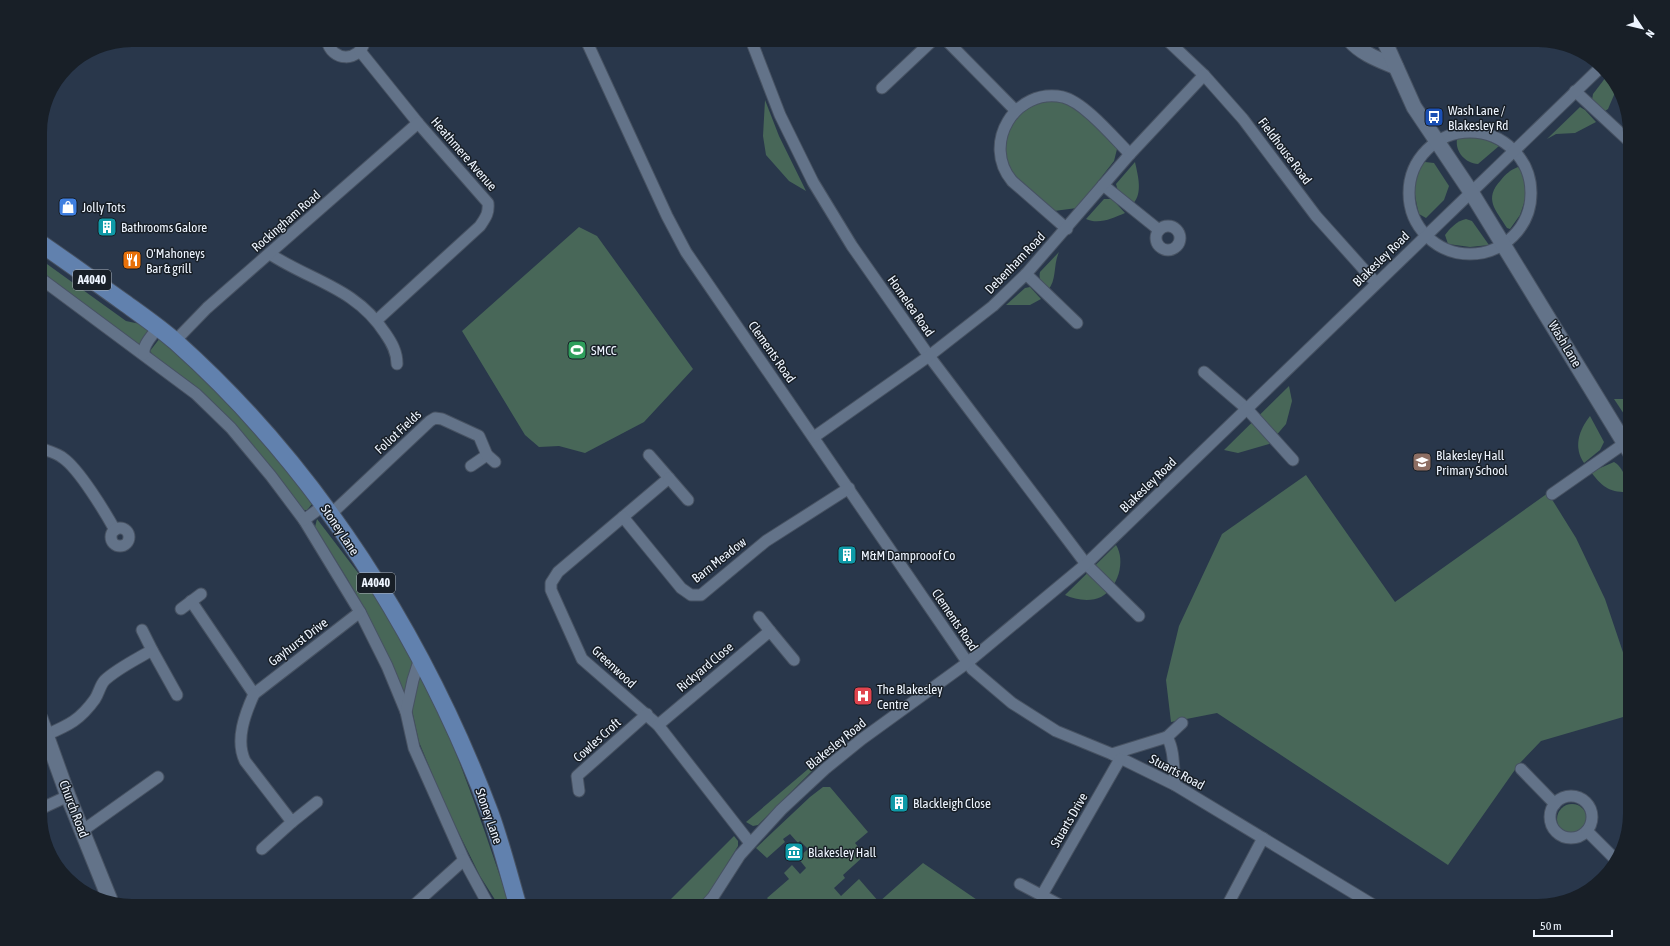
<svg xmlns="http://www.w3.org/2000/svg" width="1670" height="946" viewBox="0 0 1670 946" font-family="'Asap Condensed',sans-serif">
<rect width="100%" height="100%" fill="#29374b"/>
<g fill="#486758">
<polygon points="1606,77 1615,84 1617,88 1608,109 1605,111 1592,100 1593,94"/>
<path d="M 1050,99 L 1070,104 L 1082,112 L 1117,149 L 1114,161 L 1077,208 L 1054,211 C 1042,201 1022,185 1013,173 C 999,154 1005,123 1024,109 C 1030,104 1042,102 1050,99 Z"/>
<polygon points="765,100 779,136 806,191 789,181 766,155 763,136"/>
<polygon points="1580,107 1585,110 1596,122 1575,133 1556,134 1547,139"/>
<path d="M 1466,136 L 1484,139 L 1499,146 L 1478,164 C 1465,163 1455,152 1457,139 Z"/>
<path d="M 1135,162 C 1138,176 1143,193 1133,204 L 1118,191 L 1116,184 Z"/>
<path d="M 1425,162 L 1434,163 L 1449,186 L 1444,200 L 1426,218 L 1419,214 C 1415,198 1409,174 1425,162 Z"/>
<path d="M 1518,167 L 1526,178 L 1526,197 L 1520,215 L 1510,229 L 1507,228 C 1496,210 1483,199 1501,180 C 1506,174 1510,170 1518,167 Z"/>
<path d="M 1104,199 L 1112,199 L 1125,213 C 1113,218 1099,225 1086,219 Z"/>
<path d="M 1466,219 L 1472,221 L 1489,245 L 1470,247 L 1448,244 L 1445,235 C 1450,228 1457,221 1466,219 Z"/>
<polygon points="579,227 597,236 693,369 644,422 585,453 559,446 539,447 525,435 462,331"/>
<path d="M 1059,252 C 1053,265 1057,280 1048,290 C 1043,285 1038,280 1040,272 Z"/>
<polygon points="40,259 126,321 140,324 149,330 140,344 135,344 40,274"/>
<polygon points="1030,287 1041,299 1030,305 1006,305 1025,288"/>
<polygon points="160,338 215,387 310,497 312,504 307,510 301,510 250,443 194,385 153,355 150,351"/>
<polygon points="1289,386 1292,401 1286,424 1269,444 1238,453 1224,450"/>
<polygon points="1630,399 1630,420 1628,420 1614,399"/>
<path d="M 1590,416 L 1604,442 L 1600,450 L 1584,463 C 1573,447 1579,430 1590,416 Z"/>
<path d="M 1614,462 C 1622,466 1630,484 1630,492 C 1610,493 1602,487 1591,472 Z"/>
<polygon points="1306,475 1395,602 1548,493 1576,538 1605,599 1630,673 1630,715 1541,741 1519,764 1448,865 1217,713 1171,722 1166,680 1179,626 1222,534"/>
<polygon points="317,519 378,599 415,661 406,692 402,691 348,580 315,527"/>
<path d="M 1116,545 C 1126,561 1118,588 1101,597 C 1091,602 1075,600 1065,595 Z"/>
<path d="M 420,671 C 457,747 483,826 510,906 L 499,906 L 480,876 L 446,807 L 419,742 L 412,710 Z"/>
<polygon points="821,758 822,761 758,825 753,826 746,822"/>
<polygon points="823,787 830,787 868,832 855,843 865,855 843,875 845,878 834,888 841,896 859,879 879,902 923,863 986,906 774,906 767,898 789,879 784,873 792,865 800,874 806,868 798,858 808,849 800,841 798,843 790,834 783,839 785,842 767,858 756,848 810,797"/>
<circle cx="1572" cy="819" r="15"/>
<polygon points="734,836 738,841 738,846 707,896 697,906 664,906"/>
</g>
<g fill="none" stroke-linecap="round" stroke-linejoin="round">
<defs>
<g id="street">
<path d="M 327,40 C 331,62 360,63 365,40"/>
<polyline points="586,40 667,216 686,252 972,669 1012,703 1056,731 1112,754 1175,785 1375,906"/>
<polyline points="751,40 780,115 813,182 852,246 929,356 1086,564 1139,616"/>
<polyline points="946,40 1015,110"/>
<polyline points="1167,40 1204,75 1243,119 1316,216 1376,283"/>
<path d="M 360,51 L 418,123 L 488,203 C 489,213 486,217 480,226 L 377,320"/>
<polyline points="882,88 933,40"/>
<polyline points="1575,91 1630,142"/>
<circle cx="1470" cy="193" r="61"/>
<polyline points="1103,185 1159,230"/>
<circle cx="1168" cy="238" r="12"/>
<path d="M 1067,229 L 1012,181 C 981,144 1015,87 1063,97 C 1084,102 1114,138 1130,154"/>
<path d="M 270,254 C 311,281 356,288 385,333 C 392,343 397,352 397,364"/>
<polyline points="1026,274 1077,323"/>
<polyline points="40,278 196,394 231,428 271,476 304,520 360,612 387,666 406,712"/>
<polyline points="175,341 207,308 418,123"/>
<path d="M 144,354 C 142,345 153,335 158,327"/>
<polyline points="1204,372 1247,409 1293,460"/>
<polyline points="814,437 929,356 993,306 1026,274 1130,154 1204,75"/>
<path d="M 40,448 C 48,451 57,453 63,458 C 79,469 105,512 115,530"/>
<polyline points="649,455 669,478 558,572 551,583 551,590 582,659 658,725 750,843"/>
<polyline points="471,466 487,455 495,462"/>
<polyline points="669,478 688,500"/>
<polyline points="1552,494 1625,443"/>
<polyline points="331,514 430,421 435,418 442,419 479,436 487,455"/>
<polyline points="623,517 681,588 691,595 701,595 766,541 849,488"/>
<polyline points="304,520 324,505"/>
<circle cx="120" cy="537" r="9"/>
<polyline points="191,601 254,694 360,612"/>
<polyline points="181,609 201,594"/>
<polyline points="759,617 770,631"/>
<polyline points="142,630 152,650"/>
<polyline points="420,658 413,680 406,712 414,748 464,860 489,906"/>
<path d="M 254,694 C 245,714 235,740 245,761 L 292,822 L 317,802"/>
<polyline points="658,725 770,631 794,660"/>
<path d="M 46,735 C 69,725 80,720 95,699 C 99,693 100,685 105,680 C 118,668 137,659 152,650 L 177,695"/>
<polyline points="1167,737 1182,723"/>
<path d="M 1112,754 L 1167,737 C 1175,751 1173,769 1175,785"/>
<polyline points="1521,769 1555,804"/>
<polyline points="579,791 577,776 647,714"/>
<circle cx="1571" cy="817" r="21"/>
<polyline points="40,809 68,796"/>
<polyline points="82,831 158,777"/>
<polyline points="1587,831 1617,861"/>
<polyline points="262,849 292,822"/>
<polyline points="1020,884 1062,906"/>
<polyline points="1042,895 1120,759"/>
<polyline points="413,906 464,860"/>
<polyline points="705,906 713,897 740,855 781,810 825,769 862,739 967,663 1086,564 1600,68"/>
<polyline points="1227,906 1263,838"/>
</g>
<g id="secondary">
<path d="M 1350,40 C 1362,54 1380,60 1396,67"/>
<polyline points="1384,40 1414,107 1471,192 1630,452"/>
<polyline points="40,718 68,796 110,900"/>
</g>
<path id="primary" d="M 40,243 C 68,262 95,282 122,301 C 140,314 159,327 176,342 C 318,469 423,636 490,813 C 501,843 509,875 518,906"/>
</defs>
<use href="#street" stroke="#475262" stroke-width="13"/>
<use href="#secondary" stroke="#475262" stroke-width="17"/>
<use href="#primary" stroke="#475262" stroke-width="19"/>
<use href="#street" stroke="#637389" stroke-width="11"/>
<use href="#secondary" stroke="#637389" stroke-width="15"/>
<use href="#primary" stroke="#6181ae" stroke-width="17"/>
</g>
<defs>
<symbol id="bus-square" viewBox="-11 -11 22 22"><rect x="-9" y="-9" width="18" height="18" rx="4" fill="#1a4fb4" stroke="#181f27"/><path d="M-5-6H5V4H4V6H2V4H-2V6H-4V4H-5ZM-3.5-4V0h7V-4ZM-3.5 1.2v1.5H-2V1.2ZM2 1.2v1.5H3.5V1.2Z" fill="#fff"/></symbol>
<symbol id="shop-square" viewBox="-11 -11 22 22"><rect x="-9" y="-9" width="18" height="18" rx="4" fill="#3f7fe0" stroke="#181f27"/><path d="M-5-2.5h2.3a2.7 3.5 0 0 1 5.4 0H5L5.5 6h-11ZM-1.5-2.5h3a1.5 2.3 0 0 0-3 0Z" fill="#fff"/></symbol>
<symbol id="building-square" viewBox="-11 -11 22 22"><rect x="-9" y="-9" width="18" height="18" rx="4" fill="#0f9aa8" stroke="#181f27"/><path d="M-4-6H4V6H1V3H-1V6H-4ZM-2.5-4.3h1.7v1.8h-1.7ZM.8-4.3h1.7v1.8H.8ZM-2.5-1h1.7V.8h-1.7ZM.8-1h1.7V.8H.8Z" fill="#fff"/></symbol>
<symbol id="restaurant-square" viewBox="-11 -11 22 22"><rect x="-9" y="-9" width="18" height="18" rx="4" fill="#e8710a" stroke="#181f27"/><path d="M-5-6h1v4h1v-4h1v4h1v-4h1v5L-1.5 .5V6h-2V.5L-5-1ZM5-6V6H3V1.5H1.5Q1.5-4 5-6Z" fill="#fff"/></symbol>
<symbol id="stadium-square" viewBox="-11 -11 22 22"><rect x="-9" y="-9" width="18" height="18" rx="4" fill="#2e9e5b" stroke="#181f27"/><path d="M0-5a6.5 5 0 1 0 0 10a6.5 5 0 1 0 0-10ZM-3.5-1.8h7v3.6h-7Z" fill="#fff"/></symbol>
<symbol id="school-square" viewBox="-11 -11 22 22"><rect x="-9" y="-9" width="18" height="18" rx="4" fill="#8d6e63" stroke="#181f27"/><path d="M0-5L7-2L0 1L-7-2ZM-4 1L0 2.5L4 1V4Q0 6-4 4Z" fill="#fff"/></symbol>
<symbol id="hospital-square" viewBox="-11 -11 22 22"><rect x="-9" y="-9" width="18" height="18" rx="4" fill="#e0444e" stroke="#181f27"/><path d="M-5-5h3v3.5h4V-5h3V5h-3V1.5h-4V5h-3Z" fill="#fff"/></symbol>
<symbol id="museum-square" viewBox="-11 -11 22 22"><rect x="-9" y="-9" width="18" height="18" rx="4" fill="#0f9aa8" stroke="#181f27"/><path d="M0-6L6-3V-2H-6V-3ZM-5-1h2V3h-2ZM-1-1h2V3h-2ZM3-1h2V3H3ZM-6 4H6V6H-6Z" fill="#fff"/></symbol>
</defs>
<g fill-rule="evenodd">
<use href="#bus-square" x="1423" y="106" width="22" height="22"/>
<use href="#shop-square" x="57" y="196" width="22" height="22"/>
<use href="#building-square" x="96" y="216" width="22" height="22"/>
<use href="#restaurant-square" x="121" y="249" width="22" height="22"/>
<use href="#stadium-square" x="566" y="339" width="22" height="22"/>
<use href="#school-square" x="1411" y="451" width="22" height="22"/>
<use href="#building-square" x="836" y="544" width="22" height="22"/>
<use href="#hospital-square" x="852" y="685" width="22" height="22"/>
<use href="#building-square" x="888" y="792" width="22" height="22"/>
<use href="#museum-square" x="783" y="841" width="22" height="22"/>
</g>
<g text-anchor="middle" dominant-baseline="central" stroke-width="3" stroke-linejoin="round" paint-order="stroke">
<g fill="#181f27" stroke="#aeb5be" stroke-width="1">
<rect x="73" y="270" width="38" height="20" rx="3"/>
<rect x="357" y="573" width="38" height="20" rx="3"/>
</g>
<g font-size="12" font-weight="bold" fill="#eef5ff">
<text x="92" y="280">A4040</text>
<text x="376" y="583">A4040</text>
</g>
<g font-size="13" fill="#eef5ff" stroke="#181f27" text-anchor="start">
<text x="1448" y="110">Wash Lane /<tspan x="1448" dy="15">Blakesley Rd</tspan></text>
<text x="82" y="207">Jolly Tots</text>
<text x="121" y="227">Bathrooms Galore</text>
<text x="146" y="253">O'Mahoneys<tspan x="146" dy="15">Bar &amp; grill</tspan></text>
<text x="591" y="350">SMCC</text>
<text x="1436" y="455">Blakesley Hall<tspan x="1436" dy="15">Primary School</tspan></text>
<text x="861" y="555">M&amp;M Damprooof Co</text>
<text x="877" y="689">The Blakesley<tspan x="877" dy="15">Centre</tspan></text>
<text x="913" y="803">Blackleigh Close</text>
<text x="808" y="852">Blakesley Hall</text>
</g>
<g font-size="13" fill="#eef5ff" stroke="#181f27">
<text transform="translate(1285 151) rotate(53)">Fieldhouse Road</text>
<text transform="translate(464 154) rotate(49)">Heathmere Avenue</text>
<text transform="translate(286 221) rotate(-41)">Rockingham Road</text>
<text transform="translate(1381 259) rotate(-44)">Blakesley Road</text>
<text transform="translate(1015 263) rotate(-46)">Debenham Road</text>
<text transform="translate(911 306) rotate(55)">Homelea Road</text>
<text transform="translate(1565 344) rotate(59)">Wash Lane</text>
<text transform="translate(772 352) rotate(55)">Clements Road</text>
<text transform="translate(398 432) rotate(-43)">Foliot Fields</text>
<text transform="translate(1148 485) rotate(-44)">Blakesley Road</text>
<text transform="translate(340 530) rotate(56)">Stoney Lane</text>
<text transform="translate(719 560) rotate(-38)">Barn Meadow</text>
<text transform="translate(955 620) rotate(56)">Clements Road</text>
<text transform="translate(298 642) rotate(-37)">Gayhurst Drive</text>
<text transform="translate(614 667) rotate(43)">Greenwood</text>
<text transform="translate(705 667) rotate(-40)">Rickyard Close</text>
<text transform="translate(597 740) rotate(-42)">Cowles Croft</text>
<text transform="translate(836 744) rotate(-39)">Blakesley Road</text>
<text transform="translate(1177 772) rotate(28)">Stuarts Road</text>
<text transform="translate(74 809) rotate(69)">Church Road</text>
<text transform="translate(489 816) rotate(71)">Stoney Lane</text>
<text transform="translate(1069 820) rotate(-60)">Stuarts Drive</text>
</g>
</g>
<path d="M0 0H1670V946H0ZM132 47H1538A85 85 0 0 1 1623 132V814A85 85 0 0 1 1538 899H132A85 85 0 0 1 47 814V132A85 85 0 0 1 132 47Z" fill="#181f27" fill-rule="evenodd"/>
<g transform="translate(1642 28) rotate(125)" stroke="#181f27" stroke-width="3" paint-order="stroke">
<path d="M0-3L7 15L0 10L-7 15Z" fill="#eef5ff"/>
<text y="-6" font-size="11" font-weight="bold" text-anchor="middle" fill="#eef5ff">N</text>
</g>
<path d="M1534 930v6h78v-6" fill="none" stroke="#eef5ff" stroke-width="2"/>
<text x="1540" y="930" font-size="12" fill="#eef5ff" stroke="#181f27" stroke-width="3" paint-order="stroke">50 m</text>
</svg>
